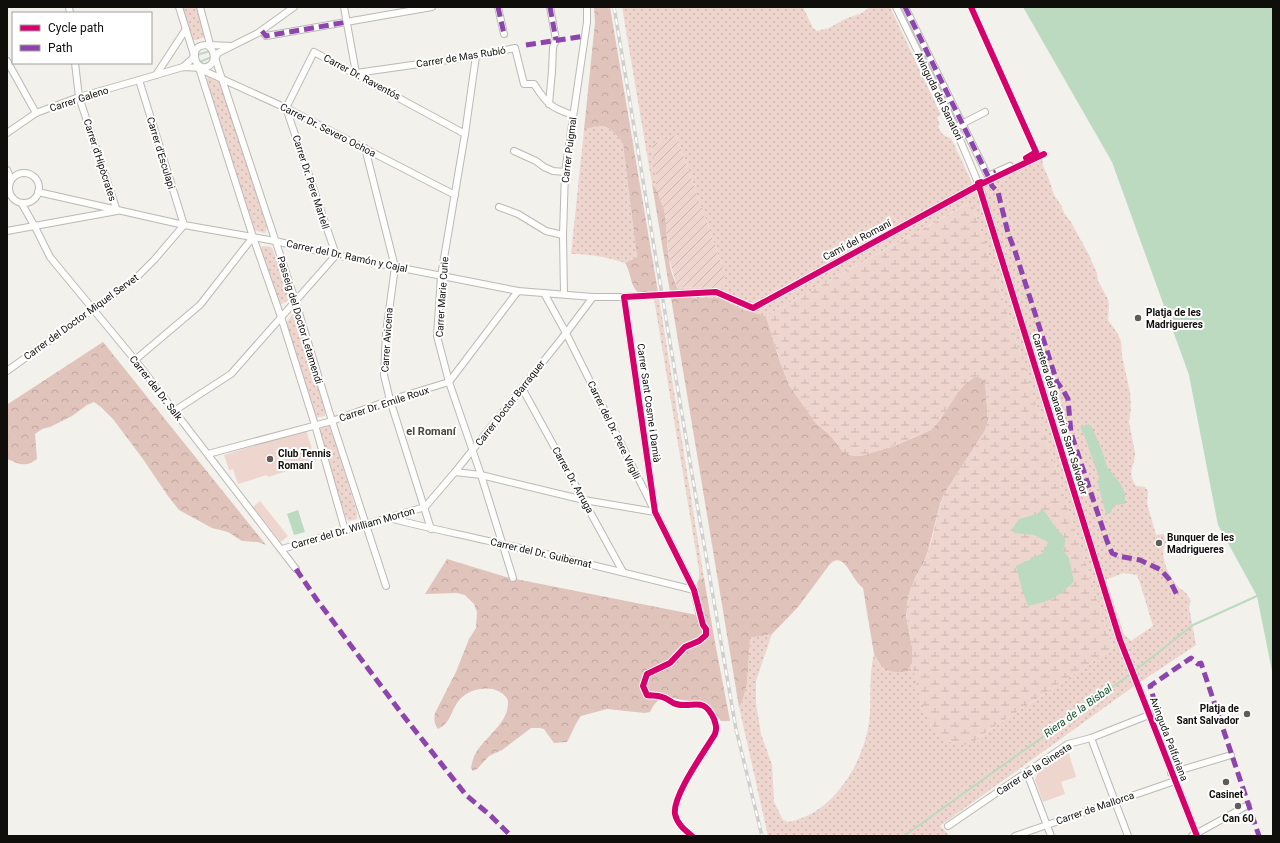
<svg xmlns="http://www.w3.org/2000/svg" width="1280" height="843" viewBox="0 0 1280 843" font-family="Roboto,sans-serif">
<defs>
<pattern id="grass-dots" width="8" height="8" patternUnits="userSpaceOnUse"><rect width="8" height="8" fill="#eed6ce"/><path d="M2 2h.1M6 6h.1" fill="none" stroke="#cbb6b0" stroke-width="1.8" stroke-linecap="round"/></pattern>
<pattern id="forest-crowns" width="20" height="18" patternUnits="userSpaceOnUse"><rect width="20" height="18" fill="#e0c3ba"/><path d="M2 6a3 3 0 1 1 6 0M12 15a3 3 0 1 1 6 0" fill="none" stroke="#bfa69f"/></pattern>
<pattern id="wetland-marsh" width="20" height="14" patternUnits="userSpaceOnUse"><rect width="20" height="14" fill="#eed6ce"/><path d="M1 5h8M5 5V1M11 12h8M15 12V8" fill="none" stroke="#cbb6b0"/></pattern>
<pattern id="garden-furrows" width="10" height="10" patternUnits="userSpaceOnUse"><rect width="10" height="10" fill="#eed6ce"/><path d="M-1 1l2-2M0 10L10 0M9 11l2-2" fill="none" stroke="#cbb6b0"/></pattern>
</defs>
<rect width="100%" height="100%" fill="#f2f1ec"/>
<g fill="url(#grass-dots)" fill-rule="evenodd">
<polygon points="182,7 196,7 205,37 197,40 193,40"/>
<path d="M 622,7 L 803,7 L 813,28 L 817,31 L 829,28 L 845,19 L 862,13 L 870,7 L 890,7 L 941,115 L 937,117 L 940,125 L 938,126 C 941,133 943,136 951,138 L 976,191 L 1042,157 L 1043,166 L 1049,179 L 1054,195 L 1061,205 L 1064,213 L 1071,222 L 1089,255 L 1097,273 L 1098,281 L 1108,299 L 1109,305 L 1108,320 L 1118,334 L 1121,341 L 1122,356 L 1130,392 L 1131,408 L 1129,422 L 1135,453 C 1135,468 1126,470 1136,486 L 1145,487 L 1148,491 L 1147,503 L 1156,535 L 1164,534 L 1166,543 C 1158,554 1169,577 1178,587 C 1180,589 1183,590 1186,593 C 1188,595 1189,598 1191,601 L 1189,607 L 1196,645 L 1130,689 L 940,826 L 950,836 L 768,836 L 739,707 L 742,702 L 747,684 L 750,638 L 772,634 L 756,681 L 756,703 L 761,734 L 772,765 L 774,802 L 783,820 L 788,822 C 835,814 866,759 870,715 C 871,694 869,673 874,654 L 878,663 L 908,671 L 912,663 L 923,706 L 931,725 L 950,742 L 969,744 L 1113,648 C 1064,500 1021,351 972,203 L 969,203 L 954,211 L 766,316 L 743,310 L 720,298 L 687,298 L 682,296 L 677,287 L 718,288 L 724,271 L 676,135 L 656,171 L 656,189 L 652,184 ZM 1123,573 L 1137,575 L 1140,583 L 1153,626 L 1131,641 L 1124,634 L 1106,580 Z"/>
<polygon points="208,77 221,84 264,219 267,229 265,233 256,231 252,228 207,84 207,79"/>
<path d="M 594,126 C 611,127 614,130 623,144 L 637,257 L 625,263 C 607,257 589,254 571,254 L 584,130 Z"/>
<polygon points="263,246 271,247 273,250 288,294 289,300 280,305 261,253 261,248"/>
<polygon points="658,292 704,578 699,579 699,570 653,293"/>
<polygon points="293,313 295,313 296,315 325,407 325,416 314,418 286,324"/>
<polygon points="327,425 331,426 357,513 357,519 349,521 346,518 319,433 321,427"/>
</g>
<g fill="url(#forest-crowns)">
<path d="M 594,7 L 610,7 L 658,292 C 652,293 646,294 641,293 C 631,292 631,271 625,263 L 637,257 L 623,144 C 612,127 604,122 584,130 L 595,22 Z"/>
<path d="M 652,184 C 670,202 665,236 669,259 C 670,271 675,282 679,292 L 682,296 L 687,298 L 720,298 L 743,310 L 766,316 L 779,359 L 789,385 L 815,422 L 831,436 L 843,452 L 877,450 L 892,447 L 931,430 L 939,421 L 958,392 L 965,384 L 976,376 L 985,380 L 988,420 L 986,429 L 944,494 L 940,504 L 928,551 L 923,564 L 915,578 L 906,615 L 912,647 L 912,663 L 908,671 C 890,674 882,671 874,654 L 863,588 C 851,580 845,550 830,564 L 798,607 L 772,634 L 750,638 L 747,684 L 742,702 L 739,707 Z"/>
<path d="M 103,342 L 266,545 L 258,542 L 242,541 L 228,532 L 212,528 L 179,510 L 168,496 L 143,459 L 113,419 L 101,407 L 94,402 L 87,405 L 72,416 L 50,427 L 42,429 L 35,434 L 37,459 C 25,468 20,464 7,459 L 7,403 L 8,404 Z"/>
<path d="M 447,559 L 506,577 L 702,616 L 697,583 L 699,579 L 704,578 L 714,637 L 730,721 L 721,721 L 706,703 C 700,702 695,702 690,701 C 671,699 660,690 650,712 L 645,713 L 607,709 L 581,716 C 575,724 572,733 567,742 L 554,743 L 544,729 L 540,728 L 531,728 L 502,750 L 489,756 L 477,769 L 473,771 L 471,768 C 472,762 474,755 477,751 C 487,736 509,722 508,702 C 508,697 502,693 498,691 C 493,688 486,688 480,689 C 448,695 457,721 438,729 C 434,724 434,719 435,713 L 456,672 L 469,639 L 476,628 L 477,612 L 474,604 L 465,595 L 457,593 L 425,594 Z"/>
</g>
<path fill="url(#wetland-marsh)" d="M 969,203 L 972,203 C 1021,351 1064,500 1113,648 L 979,737 C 976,740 972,743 969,744 C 955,748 937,735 931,724 C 921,706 915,683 912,663 C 912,658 912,652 912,647 C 910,632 905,618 907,602 C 909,584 922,570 928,552 C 935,533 936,513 944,494 L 986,429 L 988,420 L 985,380 L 976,376 L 965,384 L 958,392 L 939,421 L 931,430 L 891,447 L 862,456 L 852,456 L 843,452 L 831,436 L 815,422 L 789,385 L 779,359 L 766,316 Z"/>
<polygon fill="url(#garden-furrows)" points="676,135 724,271 725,282 718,288 677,287 669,259 665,213 656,189 656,171 652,145"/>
<g fill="#eed6ce">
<polygon points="306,430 316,462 268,477 267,475 238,484 233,469 229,470 224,455"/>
<polygon points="260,501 288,536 281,542 253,507"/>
<polygon points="1068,750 1076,777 1061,782 1065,794 1043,802 1035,780 1038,771"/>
</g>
<g fill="#bcdac0">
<polygon points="1023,7 1273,7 1273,676 1257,596 1218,525 1189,375 1112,162"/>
<polygon points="1088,424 1091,425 1103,453 1107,467 1121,484 1125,494 1125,504 1114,505 1110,514 1106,513 1098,485 1099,477 1085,437 1080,427"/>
<path d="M 1042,509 C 1048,515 1051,521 1056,528 C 1062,537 1069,535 1063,550 L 1069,558 L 1074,581 C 1058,598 1050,601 1028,606 L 1022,590 L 1016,566 L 1043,553 L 1048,542 L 1034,535 L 1014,533 L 1012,529 L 1019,519 L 1037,514 Z"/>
<polygon points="298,510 305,532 294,535 287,514"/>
</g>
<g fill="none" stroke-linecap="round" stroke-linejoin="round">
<g stroke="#bcdac0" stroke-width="2">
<polyline points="197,55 210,51"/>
<polyline points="199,62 212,57"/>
<polyline points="904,836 1132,673 1193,625 1257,596"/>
</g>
<polyline stroke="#d0cfca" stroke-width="6" stroke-dasharray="6 3" stroke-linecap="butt" points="659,295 674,294"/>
<defs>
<g id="minor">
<polyline points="69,7 70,13"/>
<polyline points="179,7 194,55"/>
<polyline points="200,7 211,48"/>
<path d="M 344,7 L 356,73 L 476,56 L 515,48 L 524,84 L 534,84 C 547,104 551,108 573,115"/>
<polyline points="498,7 504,34"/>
<polyline points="896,7 953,123 979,185 1120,640 1197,836"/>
<polyline points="905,7 988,176 1010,166"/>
<polyline points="262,31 266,36 432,7"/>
<polyline points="209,45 231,46"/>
<polyline points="214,55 295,300 332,421 386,586"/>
<polyline points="476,56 465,134 441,276 437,336 449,382 481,475 513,578"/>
<polyline points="7,61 36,113"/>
<polyline points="214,61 218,53 258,33 294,7"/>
<path d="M 196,62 C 201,69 208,69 213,62 C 215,55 213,49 207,45 C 189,45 195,61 200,71 L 253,237 L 281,317 L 315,425 L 345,530"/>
<polyline points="183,67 192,59 195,53"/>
<polyline points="200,69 286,108 455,195"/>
<polyline points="156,75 186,29"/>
<polyline points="549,104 552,71 553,47 556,40 550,7"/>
<polyline points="960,125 985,112"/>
<polyline points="7,133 36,113 79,97 139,80 183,67 202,68"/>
<polyline points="365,148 395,267 386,333 384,375 390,400 431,529"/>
<polyline points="514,151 536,161 544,167 553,171 565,172"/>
<polyline points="7,170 11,179"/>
<circle cx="24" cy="188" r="15"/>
<polyline points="38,192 184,225 275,241 336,255 518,291 593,297 624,297 659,295"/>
<polyline points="22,204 35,227 50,257 135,360 296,569"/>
<polyline points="499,207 518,214 546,231 563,235"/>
<polyline points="7,231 117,211 79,97 75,63"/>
<polyline points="544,293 566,333 694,590 699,612"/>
<polyline points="564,294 563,235 565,172 587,22 587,7"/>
<polyline points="674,294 716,292 753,308 979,185 1044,154"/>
<polyline points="624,297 654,505"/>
<polyline points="135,360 200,305 253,237"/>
<polyline points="7,371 135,279 154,260 184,225 139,80"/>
<polyline points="522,388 623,572"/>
<polyline points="174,411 231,374 336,255 286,108 314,52 465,134"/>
<polyline points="208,454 332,421 390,400 449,382 518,291"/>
<polyline points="455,472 481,475 584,500 655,512"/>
<path d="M 389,518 C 427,528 464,535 502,544 C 566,558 630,574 694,590"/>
<polyline points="282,549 425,507 455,472 566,333 593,297"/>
<polyline points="1091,738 1128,836"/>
<polyline points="1027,773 1051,836"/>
<polyline points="1171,773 1231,755"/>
<polyline points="948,826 1068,744 1091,738 1149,715"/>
<polyline points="1015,836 1175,781"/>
<polyline points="1192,836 1248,805"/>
</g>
</defs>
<use href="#minor" stroke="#bab9b6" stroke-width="8"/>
<use href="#minor" stroke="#fdfdfc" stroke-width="6"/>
<defs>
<polyline id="rail" points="614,7 696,498 736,729 762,836"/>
</defs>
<use href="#rail" stroke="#cfcfcd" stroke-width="3.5"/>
<use href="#rail" stroke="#fff" stroke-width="2" stroke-dasharray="6" stroke-linecap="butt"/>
<g stroke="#8e44ad" stroke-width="5" stroke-dasharray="10 5" stroke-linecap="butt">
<polyline points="498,7 504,34"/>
<polyline points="550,7 556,40"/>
<polyline points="905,7 988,176 996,172"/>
<polyline points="262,31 266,36 347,22"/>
<polyline points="526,45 585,36"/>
<polyline points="990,181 992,186 998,192 1008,233 1015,251 1057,382 1063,390 1068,399 1071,433 1107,541 1112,553 1118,556 1140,560 1161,570 1169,579 1177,595"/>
<polyline points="296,569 317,600 402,714 466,795 491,816 511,836"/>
<polyline points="1149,715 1153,713 1156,706 1150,686 1191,658 1198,664 1201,663 1259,836"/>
</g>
<defs>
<g id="cycleway">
<polyline points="971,7 1036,152 1026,158"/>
<polyline points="981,182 978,183 1120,640 1197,836"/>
<path d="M 692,836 C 685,830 677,824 675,814 C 672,796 705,751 715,734 C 717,728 716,725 714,719 C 703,695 693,709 676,704 C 671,703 668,698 662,697 C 657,695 652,696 647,695 L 643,686 L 647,674 L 670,663 L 685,647 L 699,641 L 706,635 L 706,629 L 703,625 L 694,590 L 655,512 L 624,297 L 716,292 L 753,308 L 979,185 L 1044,154"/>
</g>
</defs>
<use href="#cycleway" stroke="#fff" stroke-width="8"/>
<use href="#cycleway" stroke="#d6006c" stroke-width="6"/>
</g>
<g fill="#5e5d5a" stroke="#fff" stroke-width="1.5">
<circle cx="1138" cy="318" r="4"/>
<circle cx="270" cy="459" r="4"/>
<circle cx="1159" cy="543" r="4"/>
<circle cx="1247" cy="714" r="4"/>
<circle cx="1226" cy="782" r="4"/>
<circle cx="1238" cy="806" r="4"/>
</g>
<g text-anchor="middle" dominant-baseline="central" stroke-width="4" stroke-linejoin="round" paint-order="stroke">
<g font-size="10" fill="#0f0e0b" stroke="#fff">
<text transform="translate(461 57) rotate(-9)">Carrer de Mas Rubió</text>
<text transform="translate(362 77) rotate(28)">Carrer Dr. Raventós</text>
<text transform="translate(939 96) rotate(64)">Avinguda del Sanatori</text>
<text transform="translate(79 99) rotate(-18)">Carrer Galeno</text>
<text transform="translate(328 130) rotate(27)">Carrer Dr. Severo Ochoa</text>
<text transform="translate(569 150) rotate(-83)">Carrer Puigmal</text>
<text transform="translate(161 153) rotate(73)">Carrer d'Esculapi</text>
<text transform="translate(100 160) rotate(72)">Carrer d'Hipòcrates</text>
<text transform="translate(311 182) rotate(72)">Carrer Dr. Pere Martell</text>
<text transform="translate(857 240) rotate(-28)">Camí del Romaní</text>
<text transform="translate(347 256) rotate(12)">Carrer del Dr. Ramón y Cajal</text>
<text transform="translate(442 297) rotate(-86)">Carrer Marie Curie</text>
<text transform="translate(81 317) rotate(-36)">Carrer del Doctor Miquel Servet</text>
<text transform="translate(300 320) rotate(73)">Passeig del Doctor Letamendi</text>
<text transform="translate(387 340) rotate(-86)">Carrer Avicena</text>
<text transform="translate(156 388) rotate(52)">Carrer del Dr. Salk</text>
<text transform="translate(510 403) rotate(-52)">Carrer Doctor Barraquer</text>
<text transform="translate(649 403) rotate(82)">Carrer Sant Cosme i Damià</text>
<text transform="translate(384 404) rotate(-18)">Carrer Dr. Emile Roux</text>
<text transform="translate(1060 414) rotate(73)">Carretera del Sanatori a Sant Salvador</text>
<text transform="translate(614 430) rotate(64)">Carrer del Dr. Pere Virgili</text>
<text transform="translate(573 480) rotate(61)">Carrer Dr. Arruga</text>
<text transform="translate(353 528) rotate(-16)">Carrer del Dr. William Morton</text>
<text transform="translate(541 553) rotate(13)">Carrer del Dr. Guibernat</text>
<text transform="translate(1169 739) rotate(69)">Avinguda Palfuriana</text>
<text transform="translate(1034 769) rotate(-33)">Carrer de la Ginesta</text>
<text transform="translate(1095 808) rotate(-19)">Carrer de Mallorca</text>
</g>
<g font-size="10" font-weight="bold" fill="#0f0e0b" stroke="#fff" text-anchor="start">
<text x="1146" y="312">Platja de les<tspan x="1146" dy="12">Madrigueres</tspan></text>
<text x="278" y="453">Club Tennis<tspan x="278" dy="12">Romaní</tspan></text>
<text x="1167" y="537">Bunquer de les<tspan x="1167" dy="12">Madrigueres</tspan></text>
<text x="1239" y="708" text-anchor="end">Platja de<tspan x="1239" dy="12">Sant Salvador</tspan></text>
<text x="1226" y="794" text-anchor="middle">Casinet</text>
<text x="1238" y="818" text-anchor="middle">Can 60</text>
</g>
<g font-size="11" font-weight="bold" fill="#49473e" stroke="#fff">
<text x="431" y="431">el Romaní</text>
</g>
<g font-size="11" font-style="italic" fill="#125328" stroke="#fff">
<text transform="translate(1078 711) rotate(-36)">Riera de la Bisbal</text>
</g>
</g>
<rect width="1280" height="843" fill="none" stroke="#0f0e0b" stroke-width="16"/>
<rect x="12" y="12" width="140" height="52" fill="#ffffff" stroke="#9f9f9d"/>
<rect x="20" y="25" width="20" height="6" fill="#d6006c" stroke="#9f9f9d"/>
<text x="48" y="32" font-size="12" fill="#0f0e0b">Cycle path</text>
<rect x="20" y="45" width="20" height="6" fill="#8e44ad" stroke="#9f9f9d"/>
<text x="48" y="52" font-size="12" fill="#0f0e0b">Path</text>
</svg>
